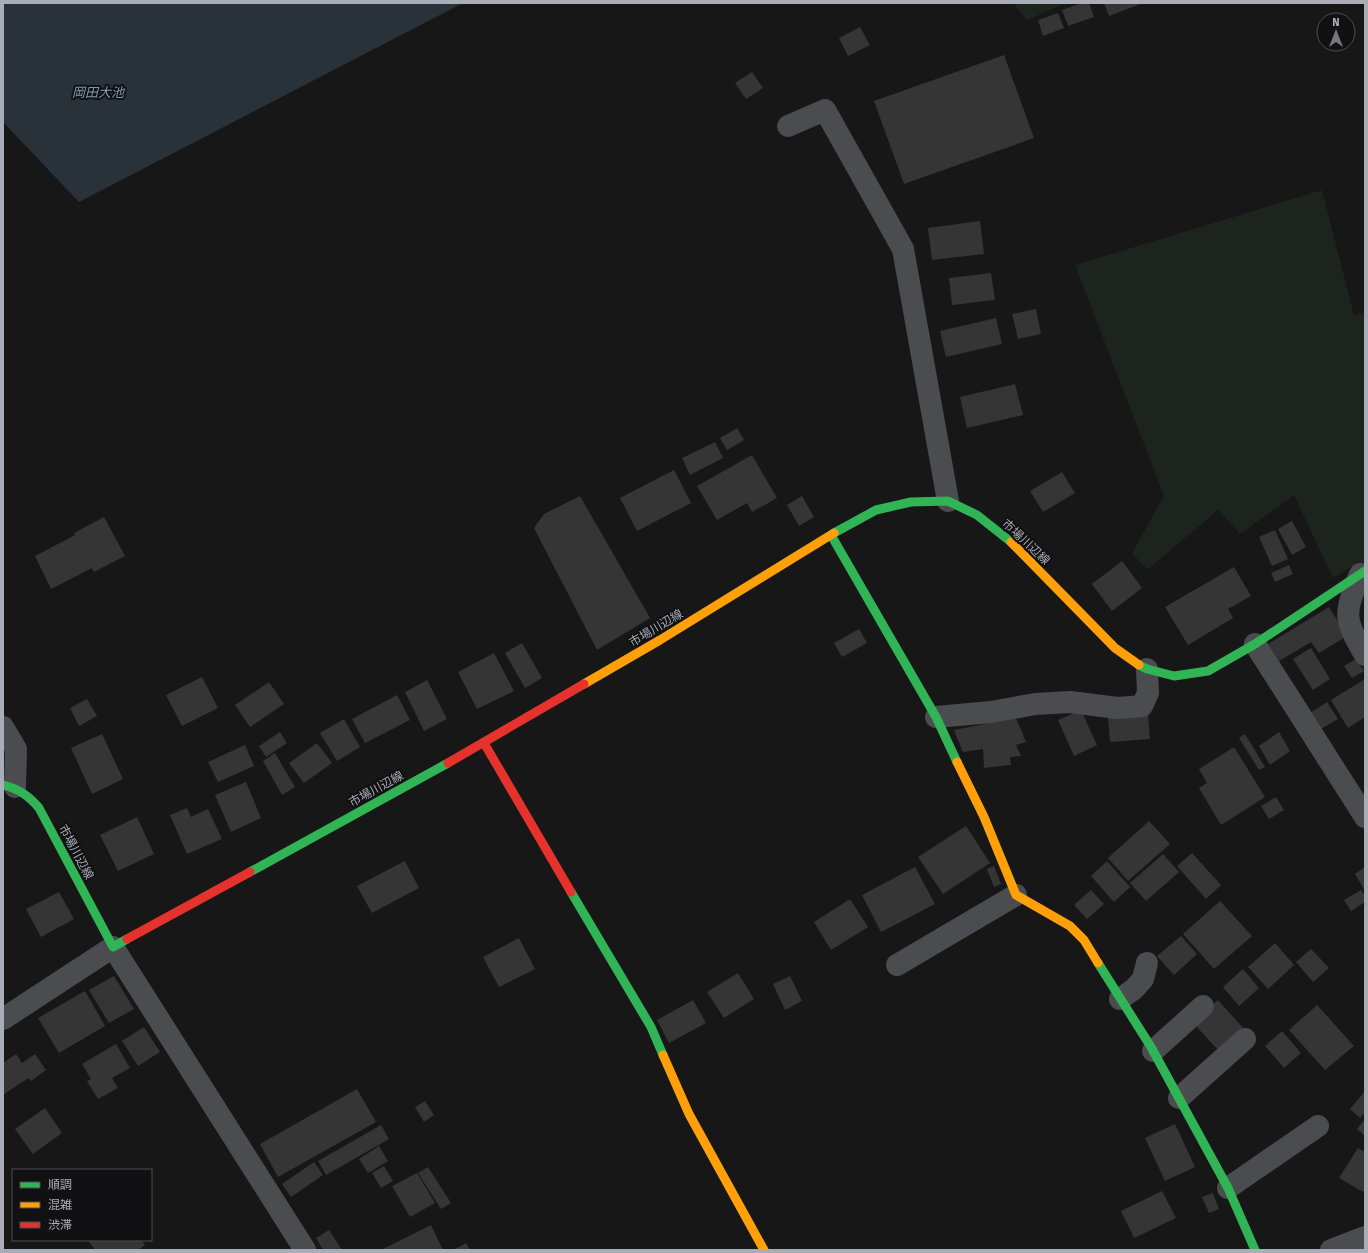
<svg xmlns="http://www.w3.org/2000/svg" width="1368" height="1253" viewBox="0 0 1368 1253" font-family="'Fira Sans','Noto Sans JP',sans-serif">
<rect width="100%" height="100%" fill="#171717"/>
<g fill="#1d241e">
<polygon points="1013,3 1066,3 1027,20"/>
<polygon points="1322,190 1354,315 1365,312 1365,576 1356,564 1333,578 1294,495 1240,534 1218,510 1147,570 1132,553 1164,496 1075,265"/>
</g>
<polygon fill="#2a3239" points="3,3 463,3 79,202 3,122"/>
<g fill="#353536">
<polygon points="1082,3 1089,3 1094,17 1068,26 1062,10"/>
<polygon points="1104,3 1143,3 1109,16"/>
<polygon points="1058,13 1064,28 1043,36 1038,20"/>
<polygon points="860,27 870,45 848,56 839,38"/>
<polygon points="1004,55 1034,138 904,184 874,101"/>
<polygon points="752,72 763,88 746,99 735,83"/>
<polygon points="980,221 984,254 932,260 928,228"/>
<polygon points="991,273 995,300 952,305 949,278"/>
<polygon points="1036,309 1041,334 1018,339 1012,314"/>
<polygon points="996,318 1002,344 946,357 940,331"/>
<polygon points="1015,384 1023,415 967,428 960,397"/>
<polygon points="737,428 744,440 727,450 720,438"/>
<polygon points="715,442 723,458 690,475 682,458"/>
<polygon points="752,455 777,498 752,512 747,503 717,520 697,486"/>
<polygon points="674,470 691,503 637,531 620,498"/>
<polygon points="1062,472 1075,493 1043,512 1030,491"/>
<polygon points="580,496 650,618 597,650 534,528 544,514"/>
<polygon points="802,496 814,517 799,526 787,505"/>
<polygon points="104,517 125,556 94,572 92,568 51,589 35,556 75,535 74,533"/>
<polygon points="1292,521 1306,547 1292,555 1278,529"/>
<polygon points="1275,530 1288,559 1272,566 1259,537"/>
<polygon points="1122,561 1142,588 1112,611 1092,584"/>
<polygon points="1289,565 1293,574 1275,582 1271,573"/>
<polygon points="1234,567 1251,596 1228,609 1233,618 1188,645 1165,607"/>
<polygon points="1329,607 1347,636 1319,653 1311,642 1279,661 1268,644"/>
<polygon points="859,629 867,643 842,657 834,643"/>
<polygon points="522,643 542,678 525,688 505,653"/>
<polygon points="1311,648 1330,679 1313,690 1293,659"/>
<polygon points="494,653 514,691 477,709 458,672"/>
<polygon points="1356,659 1364,671 1352,678 1344,666"/>
<polygon points="202,677 218,708 182,726 166,695"/>
<polygon points="1365,679 1365,717 1348,728 1331,700"/>
<polygon points="427,680 447,719 424,731 405,692"/>
<polygon points="269,682 284,704 250,727 235,705"/>
<polygon points="397,695 410,720 365,743 352,719"/>
<polygon points="87,699 97,716 79,726 70,708"/>
<polygon points="1327,702 1338,719 1321,729 1310,713"/>
<polygon points="1081,710 1097,745 1074,756 1058,720"/>
<polygon points="1148,714 1150,739 1110,742 1108,718"/>
<polygon points="1016,718 1026,742 1016,745 1021,756 1010,757 1011,765 984,768 983,749 963,752 954,730"/>
<polygon points="344,719 360,747 337,761 320,733"/>
<polygon points="280,732 287,743 266,757 259,746"/>
<polygon points="1279,732 1290,751 1270,765 1259,746"/>
<polygon points="102,734 123,779 92,794 71,748"/>
<polygon points="1245,734 1265,767 1259,770 1239,738"/>
<polygon points="317,743 332,763 304,783 289,763"/>
<polygon points="245,745 254,766 218,782 208,762"/>
<polygon points="1234,747 1265,797 1221,825 1199,788 1207,783 1199,769"/>
<polygon points="275,753 295,787 282,795 263,761"/>
<polygon points="246,782 261,818 231,832 215,795"/>
<polygon points="1276,797 1284,810 1269,819 1261,806"/>
<polygon points="187,808 191,817 208,809 222,839 187,854 170,815"/>
<polygon points="137,817 154,854 118,871 100,835"/>
<polygon points="1149,821 1170,844 1128,881 1108,858"/>
<polygon points="966,826 990,863 943,894 918,857"/>
<polygon points="1192,853 1221,885 1206,899 1177,866"/>
<polygon points="1163,854 1179,872 1146,901 1130,883"/>
<polygon points="405,861 419,888 372,913 357,886"/>
<polygon points="1107,861 1130,887 1114,902 1091,876"/>
<polygon points="994,866 1001,884 994,887 987,869"/>
<polygon points="915,867 935,904 881,932 862,895"/>
<polygon points="1365,867 1365,891 1355,874"/>
<polygon points="1091,890 1104,904 1087,919 1074,905"/>
<polygon points="1361,890 1365,896 1365,902 1351,911 1344,900"/>
<polygon points="59,892 74,919 41,937 26,909"/>
<polygon points="850,899 868,927 831,950 814,922"/>
<polygon points="1220,901 1252,936 1214,969 1183,934"/>
<polygon points="1181,936 1197,954 1174,975 1157,956"/>
<polygon points="519,938 535,969 499,987 483,957"/>
<polygon points="1275,943 1294,965 1268,989 1248,967"/>
<polygon points="1311,949 1329,968 1313,982 1296,962"/>
<polygon points="1243,969 1259,988 1239,1006 1223,987"/>
<polygon points="738,973 754,999 724,1018 707,992"/>
<polygon points="114,976 134,1009 109,1023 89,990"/>
<polygon points="790,976 802,1001 785,1010 773,984"/>
<polygon points="85,991 105,1026 59,1053 38,1018"/>
<polygon points="693,1000 706,1023 669,1043 657,1020"/>
<polygon points="1218,1000 1245,1030 1220,1052 1193,1023"/>
<polygon points="1317,1005 1354,1046 1325,1070 1289,1030"/>
<polygon points="144,1027 160,1052 138,1066 122,1041"/>
<polygon points="1282,1031 1301,1053 1284,1068 1265,1046"/>
<polygon points="116,1044 130,1068 112,1078 118,1088 98,1099 87,1081 91,1079 82,1064"/>
<polygon points="16,1054 22,1063 35,1054 46,1070 31,1081 28,1078 3,1095 3,1063"/>
<polygon points="357,1089 376,1122 278,1177 260,1144"/>
<polygon points="1365,1091 1365,1112 1360,1118 1350,1109"/>
<polygon points="425,1101 434,1115 424,1122 415,1107"/>
<polygon points="45,1108 62,1133 33,1154 15,1129"/>
<polygon points="1365,1119 1365,1136 1357,1129"/>
<polygon points="1175,1124 1195,1167 1165,1181 1145,1138"/>
<polygon points="381,1125 389,1139 326,1175 318,1161"/>
<polygon points="379,1146 388,1161 368,1173 359,1159"/>
<polygon points="1358,1148 1365,1152 1365,1189 1363,1192 1339,1178"/>
<polygon points="314,1162 323,1175 291,1197 282,1184"/>
<polygon points="384,1166 393,1181 381,1188 372,1173"/>
<polygon points="428,1167 451,1203 441,1209 418,1173"/>
<polygon points="417,1173 435,1203 410,1217 392,1186"/>
<polygon points="1162,1191 1176,1218 1134,1238 1121,1211"/>
<polygon points="1213,1193 1219,1209 1209,1213 1202,1197"/>
<polygon points="431,1225 443,1250 381,1250"/>
<polygon points="329,1230 342,1250 323,1250 316,1238"/>
<polygon points="88,1240 141,1240 145,1245 138,1250 95,1250"/>
<polygon points="466,1243 470,1250 453,1250"/>
</g>
<g fill="none" stroke-linecap="round" stroke-linejoin="round">
<g stroke="#4b4c50" stroke-width="22">
<polyline points="788,126 825,110 903,249 948,501"/>
<path d="M 1360,574 C 1344,615 1343,617 1365,655"/>
<polyline points="1255,644 1365,817"/>
<polyline points="936,717 991,712 1035,704 1070,702 1118,708 1142,706 1148,693 1147,669"/>
<polyline points="3,727 16,749 15,787"/>
<polyline points="897,965 1016,895"/>
<polyline points="1120,999 1134,989 1143,979 1147,963"/>
<polyline points="3,1019 113,947 305,1250"/>
<polyline points="1153,1051 1203,1006"/>
<polyline points="1179,1098 1245,1039"/>
<polyline points="1228,1188 1318,1126"/>
<polyline points="1331,1250 1365,1237"/>
</g>
<g stroke="#30b455" stroke-width="9">
<polyline points="834,533 876,510 911,502 948,501 977,515 1011,542"/>
<polyline points="831,535 936,717 957,762"/>
<polyline points="1139,665 1147,669 1174,676 1208,671 1255,644 1365,571"/>
<path d="M 3,785 C 19,789 29,796 39,808 L 113,947 L 127,939"/>
<polyline points="250,872 448,763"/>
<polyline points="571,892 651,1027 663,1055"/>
<polyline points="1098,963 1151,1047 1228,1188 1255,1250"/>
</g>
<g stroke="#ff9f0a" stroke-width="9">
<polyline points="1011,542 1115,648 1139,665"/>
<polyline points="584,684 660,640 834,533"/>
<polyline points="957,762 984,817 1016,895 1070,926 1084,940 1098,963"/>
<polyline points="663,1055 689,1114 764,1250"/>
</g>
<g stroke="#e5322d" stroke-width="9">
<polyline points="484,743 571,892"/>
<polyline points="448,763 584,684"/>
<polyline points="127,939 250,872"/>
</g>
</g>
<g text-anchor="middle" dominant-baseline="central" stroke-width="4" stroke-linejoin="round" paint-order="stroke">
<g font-size="12" fill="#a8adb8" stroke="#111113">
<text transform="translate(1026 542) rotate(43)">市場川辺線</text>
<text transform="translate(656 628) rotate(-31)">市場川辺線</text>
<text transform="translate(376 789) rotate(-29)">市場川辺線</text>
<text transform="translate(76 852) rotate(62)">市場川辺線</text>
</g>
<g font-size="13" font-style="italic" fill="#7f9bb3" stroke="#111113">
<text x="98" y="92">岡田大池</text>
</g>
</g>
<rect width="1368" height="1253" fill="none" stroke="#a8adb8" stroke-width="8"/>
<rect x="12" y="1169" width="140" height="72" fill="#111113" stroke="#4d4f55"/>
<rect x="20" y="1182" width="20" height="6" fill="#30b455" stroke="#4d4f55"/>
<text x="48" y="1189" font-size="12" fill="#a8adb8">順調</text>
<rect x="20" y="1202" width="20" height="6" fill="#ff9f0a" stroke="#4d4f55"/>
<text x="48" y="1209" font-size="12" fill="#a8adb8">混雑</text>
<rect x="20" y="1222" width="20" height="6" fill="#e5322d" stroke="#4d4f55"/>
<text x="48" y="1229" font-size="12" fill="#a8adb8">渋滞</text>
<g transform="translate(1336 32)"><circle r="19" fill="#111113" stroke="#4d4f55"/>
<path d="M0-3L7 15L0 10L-7 15Z" fill="#757880"/>
<text y="-6" font-size="11" font-weight="bold" text-anchor="middle" fill="#a8adb8">N</text>
</g>
</svg>
